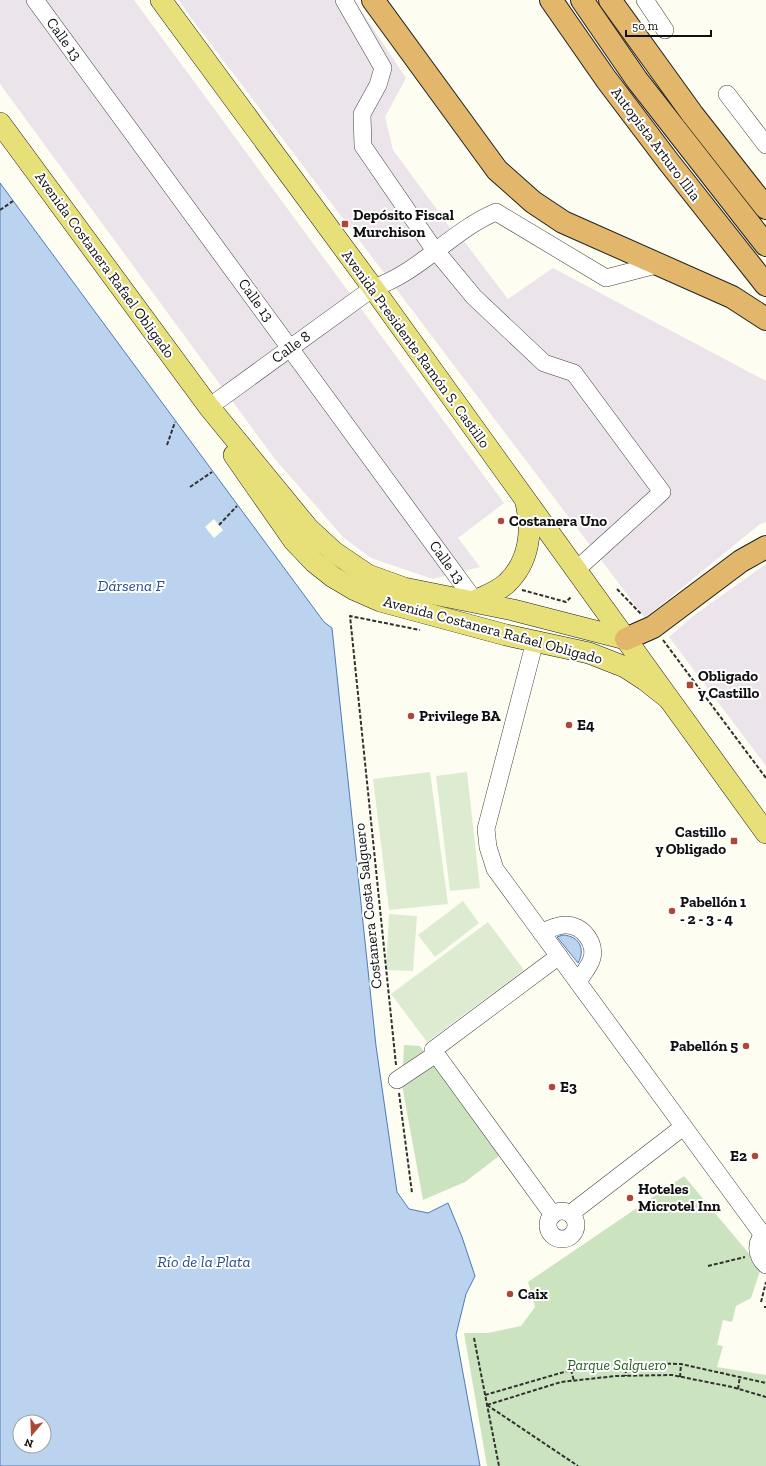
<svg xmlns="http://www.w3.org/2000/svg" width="766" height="1466" viewBox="0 0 766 1466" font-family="'Zilla Slab',serif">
<rect width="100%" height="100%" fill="#fdfdf2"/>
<g fill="#ece4eb">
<polygon points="0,0 134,0 504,503 458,538 480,567 433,579 371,558 344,538 274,458 0,84"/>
<polygon points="179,0 354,0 406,78 385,117 393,150 452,230 463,240 508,299 553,268 766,381 766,522 760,524 645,618 189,15"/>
<polygon points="766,564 766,766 669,637 693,616"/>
</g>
<g fill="#cbe4bf">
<polygon points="404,1045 420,1046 499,1156 465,1182 423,1200 402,1085"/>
<polygon points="684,1176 761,1268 751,1298 736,1306 732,1322 723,1320 717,1345 723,1346 717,1367 766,1375 766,1466 487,1466 464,1333 488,1333 521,1326 535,1307 528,1282"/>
</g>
<g fill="#ddecd0">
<polygon points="430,772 448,904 389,910 373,779"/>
<polygon points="467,772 480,888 450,891 436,776"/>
<polygon points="463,901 479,923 435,957 418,935"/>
<polygon points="389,914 417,916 413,971 386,970"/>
<polygon points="488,922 524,970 427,1042 391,994"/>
</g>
<g fill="#bcd3ef" stroke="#4d7bbc" fill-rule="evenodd">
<path d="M 0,183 L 324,622 L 332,628 L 376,1046 L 397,1192 L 409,1209 L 428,1213 L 448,1203 L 462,1237 L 475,1276 L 466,1294 L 456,1335 L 480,1466 L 0,1466 ZM 20,1422 L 44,1422 L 44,1446 L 20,1446 Z"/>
<path d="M 563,935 C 579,936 586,949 578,963 L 557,937 Z"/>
</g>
<polygon fill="#fdfdf2" points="214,519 223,530 214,538 205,527"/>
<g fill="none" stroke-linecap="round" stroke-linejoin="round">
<defs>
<g id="minor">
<polyline points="35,0 475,601"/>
<polyline points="344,0 383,68 378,85 362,114 363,146 431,245 474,297 544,363 574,373 662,492 576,570"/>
<polyline points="645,0 665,30"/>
<polyline points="727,94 766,145"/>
<path d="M 209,407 L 373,288 C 419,273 451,231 496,212 L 606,278 L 660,264"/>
<polyline points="535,641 486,829 488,847 495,869 763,1235"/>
<path d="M 541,932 C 548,930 557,925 565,925 C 582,924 598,944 591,961 C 588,968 582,975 578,982"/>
<polyline points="397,1080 436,1054"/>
<circle cx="562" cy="1225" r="14"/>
<polyline points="570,1214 683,1127"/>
<polyline points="553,1215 433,1050 559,956"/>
<path d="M 766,1233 C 754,1241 756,1256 766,1265"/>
</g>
<g id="major">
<polyline points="161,0 373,288 669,699"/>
<polyline points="0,123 209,407 308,528 334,552 368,575 404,588 513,610 626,639"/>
<polyline points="234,455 294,541 314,562 333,577 355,590 380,601 506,635 589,653 625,667 645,680 669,699 766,833"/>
<path d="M 475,601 C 485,596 499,591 507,583 C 529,562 533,531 526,503"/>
</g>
<g id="highway">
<polyline points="373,0 497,170 533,202 563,222 732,297 766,319"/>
<polyline points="551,0 606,79 668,161 766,285"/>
<polyline points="582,0 637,80 766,245"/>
<polyline points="610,0 693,115 766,208"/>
<polyline points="626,639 653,627 741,561 766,547"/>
</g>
</defs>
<use href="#minor" stroke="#424242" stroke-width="18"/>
<use href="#major" stroke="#202020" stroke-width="22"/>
<use href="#highway" stroke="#202020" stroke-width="24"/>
<g stroke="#313131" stroke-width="2" stroke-dasharray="4 2" stroke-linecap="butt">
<polyline points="0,210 13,201"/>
<polyline points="167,445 175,422"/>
<polyline points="190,487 212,472"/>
<polyline points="219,525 237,506"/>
<polyline points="617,589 641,614"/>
<polyline points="522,590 566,602 572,596"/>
<polyline points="663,640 766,778"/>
<polyline points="396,1065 350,616 420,630"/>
<polyline points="399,1093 412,1193"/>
<polyline points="708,1266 745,1257"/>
<polyline points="761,1302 766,1282"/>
<polyline points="764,1307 766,1307"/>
<polyline points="474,1338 499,1466"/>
<polyline points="625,1363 626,1376"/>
<polyline points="571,1370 574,1381"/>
<polyline points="680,1377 681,1364"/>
<polyline points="738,1389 740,1376"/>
<polyline points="485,1395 571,1370 625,1363 681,1364 766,1383"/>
<polyline points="487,1405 561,1382 616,1376 672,1375 732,1387 766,1397"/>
<polyline points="487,1405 578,1466"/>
</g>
<use href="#minor" stroke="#fff" stroke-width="17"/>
<use href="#major" stroke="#e7e078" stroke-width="21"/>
<use href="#highway" stroke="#e2b76b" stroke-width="22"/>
</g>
<g fill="#ad4838" stroke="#fff" stroke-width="1.5">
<rect x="341" y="220" width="8" height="8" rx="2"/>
<circle cx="501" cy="521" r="4"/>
<rect x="686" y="681" width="8" height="8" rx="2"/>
<circle cx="411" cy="716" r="4"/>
<circle cx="569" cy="725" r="4"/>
<rect x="730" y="837" width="8" height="8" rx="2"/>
<circle cx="672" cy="911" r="4"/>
<circle cx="746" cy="1046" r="4"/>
<circle cx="552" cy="1087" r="4"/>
<circle cx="755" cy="1156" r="4"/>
<circle cx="630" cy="1198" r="4"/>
<circle cx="510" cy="1294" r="4"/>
</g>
<g text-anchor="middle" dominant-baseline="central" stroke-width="4" stroke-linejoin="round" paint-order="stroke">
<g font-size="15" fill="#0f0f0f" stroke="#fff">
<text transform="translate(64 39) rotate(54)">Calle 13</text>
<text transform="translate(656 144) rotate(53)">Autopista Arturo Illia</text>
<text transform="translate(105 265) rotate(54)">Avenida Costanera Rafael Obligado</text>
<text transform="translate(256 300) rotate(54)">Calle 13</text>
<text transform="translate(291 347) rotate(-36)">Calle 8</text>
<text transform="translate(416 349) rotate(54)">Avenida Presidente Ramón S. Castillo</text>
<text transform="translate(447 562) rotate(54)">Calle 13</text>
<text transform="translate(493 630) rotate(15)">Avenida Costanera Rafael Obligado</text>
<text transform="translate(368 906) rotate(-96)">Costanera Costa Salguero</text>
</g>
<g font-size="15" font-weight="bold" fill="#0f0f0f" stroke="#fff" text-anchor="start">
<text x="353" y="215">Depósito Fiscal<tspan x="353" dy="17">Murchison</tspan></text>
<text x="509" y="521">Costanera Uno</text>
<text x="698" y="676">Obligado<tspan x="698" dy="17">y Castillo</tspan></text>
<text x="419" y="716">Privilege BA</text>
<text x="577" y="725">E4</text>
<text x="726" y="832" text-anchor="end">Castillo<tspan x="726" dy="17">y Obligado</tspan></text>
<text x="680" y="902">Pabellón 1<tspan x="680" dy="17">- 2 - 3 - 4</tspan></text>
<text x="738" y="1046" text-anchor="end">Pabellón 5</text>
<text x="560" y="1087">E3</text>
<text x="747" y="1156" text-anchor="end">E2</text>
<text x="638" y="1189">Hoteles<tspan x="638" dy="17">Microtel Inn</tspan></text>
<text x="518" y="1294">Caix</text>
</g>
<g font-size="15" font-style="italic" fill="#285e27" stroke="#fff">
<text x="617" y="1365">Parque Salguero</text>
</g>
<g font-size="16" font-style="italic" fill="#274f91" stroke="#fff">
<text x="131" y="585">Dársena F</text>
<text x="204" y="1261">Río de la Plata</text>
</g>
</g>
<g transform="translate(32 1434) rotate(199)"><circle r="19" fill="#ffffff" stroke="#9f9f9f"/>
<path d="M0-3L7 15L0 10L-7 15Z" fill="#ad4838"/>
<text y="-6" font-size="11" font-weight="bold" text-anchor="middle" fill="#0f0f0f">N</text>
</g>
<path d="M626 30v6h85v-6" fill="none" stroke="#0f0f0f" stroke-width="2"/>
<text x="632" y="30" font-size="12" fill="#0f0f0f" stroke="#ffffff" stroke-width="3" paint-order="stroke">50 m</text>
</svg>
